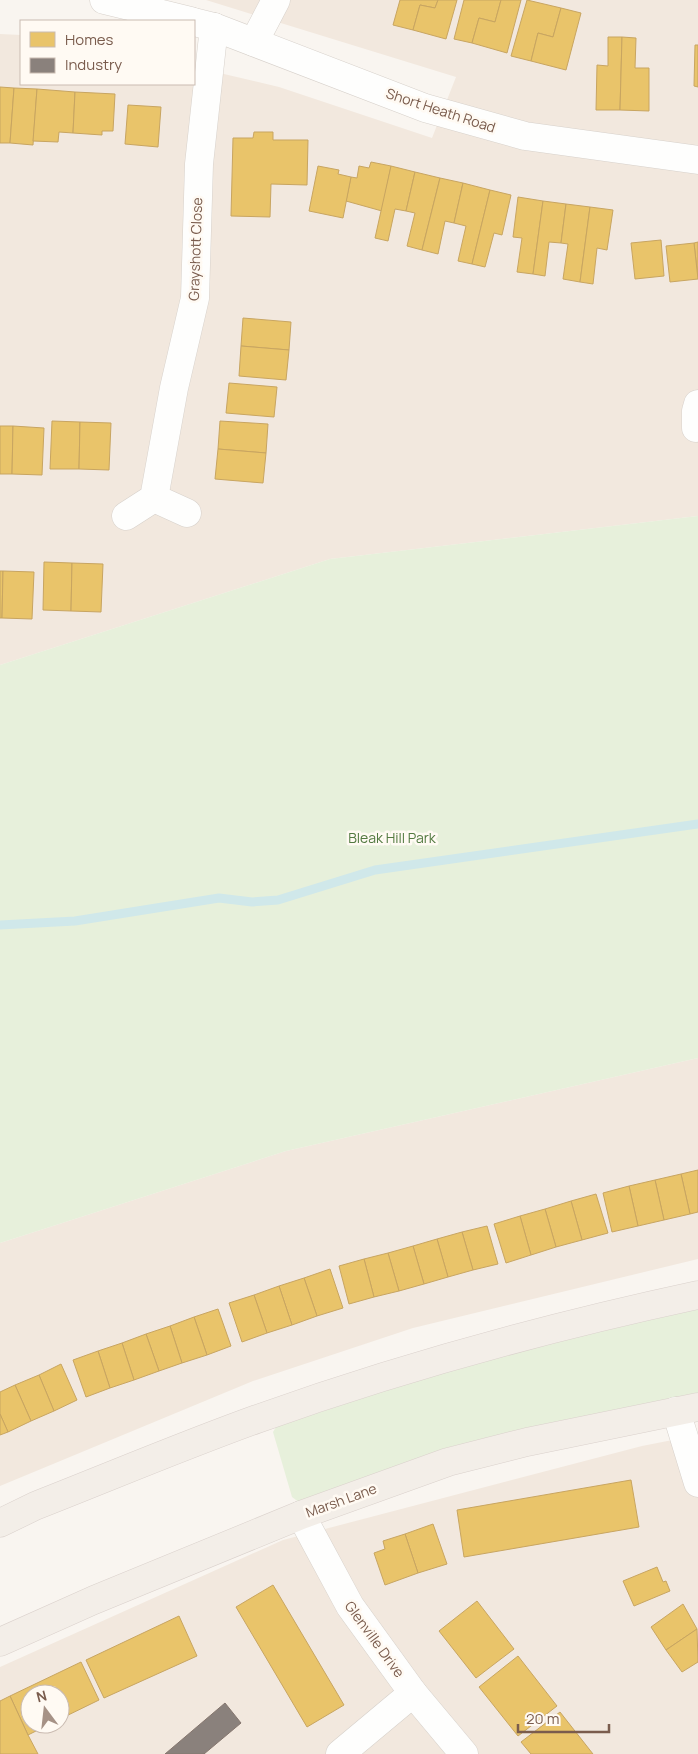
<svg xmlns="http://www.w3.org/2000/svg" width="698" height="1754" viewBox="0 0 698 1754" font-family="Manrope,sans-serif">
<rect width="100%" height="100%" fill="#f9f5f0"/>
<g fill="#f2e8de" fill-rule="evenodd">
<polygon points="206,0 698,0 698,516 330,559 0,665 0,34 21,35 21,84 194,84 194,67 279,87 432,138 456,77"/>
<polygon points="698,1058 698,1259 413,1328 253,1381 0,1486 0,1243 286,1151"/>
<path d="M 698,1435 L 698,1754 L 0,1754 L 0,1667 L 283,1540 L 642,1446 ZM 30,1694 L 60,1694 L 60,1724 L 30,1724 Z"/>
</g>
<g fill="#e7f0db">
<polygon points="698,516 698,1058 286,1151 0,1243 0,665 330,559"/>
<polygon points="698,1306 698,1394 300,1503 292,1497 273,1432 276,1427 280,1425 408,1383 545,1344"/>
</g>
<g fill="#e9c46a" stroke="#c8a561">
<polygon points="400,0 438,0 435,8 420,5 413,30 393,25"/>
<polygon points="438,0 457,0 446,39 413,30 420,5 435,8"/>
<polygon points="464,0 501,0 495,22 479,18 472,43 454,39"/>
<polygon points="501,0 521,0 507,53 472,43 479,18 495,22"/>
<polygon points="527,0 561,8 553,37 538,33 531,61 511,56"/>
<polygon points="561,8 581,13 566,70 531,61 538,33 553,37"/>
<polygon points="608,37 622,37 620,110 596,110 597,65 608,66"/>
<polygon points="622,37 636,38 635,68 649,68 649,111 620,110"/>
<polygon points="695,45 698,45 698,87 694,86"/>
<polygon points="0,87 14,88 10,143 0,143"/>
<polygon points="14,88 37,89 33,145 10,143"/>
<polygon points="37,89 75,92 73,133 59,132 58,142 33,141"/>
<polygon points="75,92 115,94 113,131 102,131 102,135 73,133"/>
<polygon points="128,105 161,107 158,147 125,144"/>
<polygon points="254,132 273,132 273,140 308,140 307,185 271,184 270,217 231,216 233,138 253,138"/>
<polygon points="371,162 391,166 382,211 346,201 351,177 357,178 359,166 369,168"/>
<polygon points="318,166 339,170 338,174 351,177 343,218 309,211"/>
<polygon points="391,166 415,172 406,211 395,209 388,241 375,238"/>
<polygon points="415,172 440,178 422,250 407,246 415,213 406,211"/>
<polygon points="440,178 463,183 454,223 445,221 438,254 422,250"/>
<polygon points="463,183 490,190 472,264 458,261 466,226 454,223"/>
<polygon points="490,190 511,195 502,235 494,233 485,267 472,264"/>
<polygon points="518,197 543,201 533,274 517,272 522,238 513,237"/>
<polygon points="543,201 566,204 561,243 549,242 545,276 533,274"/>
<polygon points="566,204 590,207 580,282 563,279 568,244 561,243"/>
<polygon points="590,207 613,210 607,250 597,248 593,284 580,282"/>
<polygon points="661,240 664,276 635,279 631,243"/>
<polygon points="698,242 698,279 694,243"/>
<polygon points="694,243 698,279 670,282 666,246"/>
<polygon points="243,318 291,322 289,350 241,346"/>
<polygon points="241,346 289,350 286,380 239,376"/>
<polygon points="229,383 277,387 274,417 226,413"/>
<polygon points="52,421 80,422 79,469 50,469"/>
<polygon points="220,421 268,424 266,453 218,449"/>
<polygon points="80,422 111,423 109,470 79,469"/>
<polygon points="0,426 13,426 12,474 0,474"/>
<polygon points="13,426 44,428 42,475 12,474"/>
<polygon points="218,449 266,453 263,483 215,479"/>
<polygon points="44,562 72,563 71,611 43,610"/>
<polygon points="72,563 103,564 101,612 71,611"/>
<polygon points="0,571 3,571 2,618 0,618"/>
<polygon points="3,571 34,572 32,619 2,618"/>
<polygon points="698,1170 698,1212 690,1214 681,1174"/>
<polygon points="681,1174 690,1214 664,1220 655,1180"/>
<polygon points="655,1180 664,1220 638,1226 629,1186"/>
<polygon points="629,1186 638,1226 612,1232 603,1193"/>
<polygon points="596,1194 608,1233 582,1240 571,1201"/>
<polygon points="571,1201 582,1240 556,1247 545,1209"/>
<polygon points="545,1209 556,1247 531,1255 520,1216"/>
<polygon points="520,1216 531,1255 506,1263 494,1224"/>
<polygon points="487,1226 498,1264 473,1270 462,1232"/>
<polygon points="462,1232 473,1270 448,1277 437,1239"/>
<polygon points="437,1239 448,1277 424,1284 413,1246"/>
<polygon points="413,1246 424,1284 399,1291 388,1253"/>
<polygon points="388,1253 399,1291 374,1297 364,1259"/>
<polygon points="364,1259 374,1297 349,1304 339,1266"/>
<polygon points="330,1269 343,1308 317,1316 304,1278"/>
<polygon points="304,1278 317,1316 292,1325 279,1286"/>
<polygon points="279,1286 292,1325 267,1333 254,1295"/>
<polygon points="254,1295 267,1333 242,1342 229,1303"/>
<polygon points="218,1309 231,1346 207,1355 194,1317"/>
<polygon points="194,1317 207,1355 182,1363 170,1326"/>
<polygon points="170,1326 182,1363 159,1371 146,1334"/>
<polygon points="146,1334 159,1371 134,1380 122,1343"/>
<polygon points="122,1343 134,1380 110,1388 98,1351"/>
<polygon points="98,1351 110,1388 86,1397 73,1360"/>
<polygon points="61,1364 77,1400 54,1411 39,1375"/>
<polygon points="39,1375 54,1411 31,1421 15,1385"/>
<polygon points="15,1385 31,1421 8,1432 0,1414 0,1392"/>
<polygon points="0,1414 8,1432 0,1435"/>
<polygon points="631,1480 639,1527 464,1557 457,1510"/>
<polygon points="433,1524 447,1564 418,1573 405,1534"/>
<polygon points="405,1534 418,1573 385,1585 374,1553 385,1549 383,1541"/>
<polygon points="657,1567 663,1582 666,1581 670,1591 634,1606 623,1581"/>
<polygon points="273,1585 344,1705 307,1727 236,1607"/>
<polygon points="477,1601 514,1649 476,1678 439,1631"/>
<polygon points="683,1604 697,1629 666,1650 651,1627"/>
<polygon points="179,1616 197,1656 104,1698 86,1660"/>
<polygon points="697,1629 698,1662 682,1672 666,1650"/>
<polygon points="518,1656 557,1706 518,1736 479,1687"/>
<polygon points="81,1662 99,1700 60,1719 60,1694 30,1694 30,1724 50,1724 28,1735 10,1696"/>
<polygon points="10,1696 28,1735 38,1754 0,1754 0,1701"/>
<polygon points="560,1712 593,1754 531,1754 521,1742"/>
</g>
<polygon fill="#8a817c" stroke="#85766e" points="225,1703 241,1723 204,1754 165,1754"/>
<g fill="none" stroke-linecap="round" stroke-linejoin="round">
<polyline stroke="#d0e8ea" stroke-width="9" points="0,925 75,921 219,898 252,902 278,900 375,870 698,824"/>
<defs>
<g id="minor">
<polyline points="104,0 191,21"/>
<polyline points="194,22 214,27 425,108 525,136 698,160"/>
<polyline points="254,42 276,0"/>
<polyline points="696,428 696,411 698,404"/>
<polyline points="154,498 187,513"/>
<polyline points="126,516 154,498 174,388 195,298 199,164 214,27"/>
<polyline points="676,1411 698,1483"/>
<polyline points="301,1515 350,1606 413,1693 464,1754"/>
<polyline points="340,1754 413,1693"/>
</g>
<g id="major">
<path d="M 0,1523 L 35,1506 C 109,1477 182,1446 257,1419 C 400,1368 549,1327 698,1295"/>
<polyline points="0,1642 94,1600 301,1515 448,1462 527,1442 698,1407"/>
</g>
</defs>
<use href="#minor" stroke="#d7d1cb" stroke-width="29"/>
<use href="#major" stroke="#dad1cc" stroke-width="29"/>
<use href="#minor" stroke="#fefefd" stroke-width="28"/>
<use href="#major" stroke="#f3eee8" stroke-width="28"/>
</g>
<g text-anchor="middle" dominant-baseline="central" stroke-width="5" stroke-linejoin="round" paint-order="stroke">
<g font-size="14" fill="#7a5c4d" stroke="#fffaf3">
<text transform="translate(441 110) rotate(18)">Short Heath Road</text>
<text transform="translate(195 249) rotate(-88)">Grayshott Close</text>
<text transform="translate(341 1500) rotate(-20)">Marsh Lane</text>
<text transform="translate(375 1639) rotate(54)">Glenville Drive</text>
</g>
<g font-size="14" fill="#537a41" stroke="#fffaf3">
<text x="392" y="837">Bleak Hill Park</text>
</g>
</g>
<rect x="20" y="20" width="175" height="65" fill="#fffaf3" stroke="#cabbb1"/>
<rect x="30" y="32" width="25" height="15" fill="#e9c46a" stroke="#cabbb1"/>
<text x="65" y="45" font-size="15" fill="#7a5c4d">Homes</text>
<rect x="30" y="58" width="25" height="15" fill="#8a817c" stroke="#cabbb1"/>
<text x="65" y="70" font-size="15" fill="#7a5c4d">Industry</text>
<g transform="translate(45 1709) rotate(345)"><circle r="24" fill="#fffaf3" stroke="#cabbb1"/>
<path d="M0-4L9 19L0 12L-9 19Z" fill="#a69286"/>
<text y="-8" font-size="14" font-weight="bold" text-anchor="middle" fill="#7a5c4d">N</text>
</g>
<path d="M518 1724v8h91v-8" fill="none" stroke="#7a5c4d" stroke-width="2.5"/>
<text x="526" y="1724" font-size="15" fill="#7a5c4d" stroke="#fffaf3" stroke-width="4" paint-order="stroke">20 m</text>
</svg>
